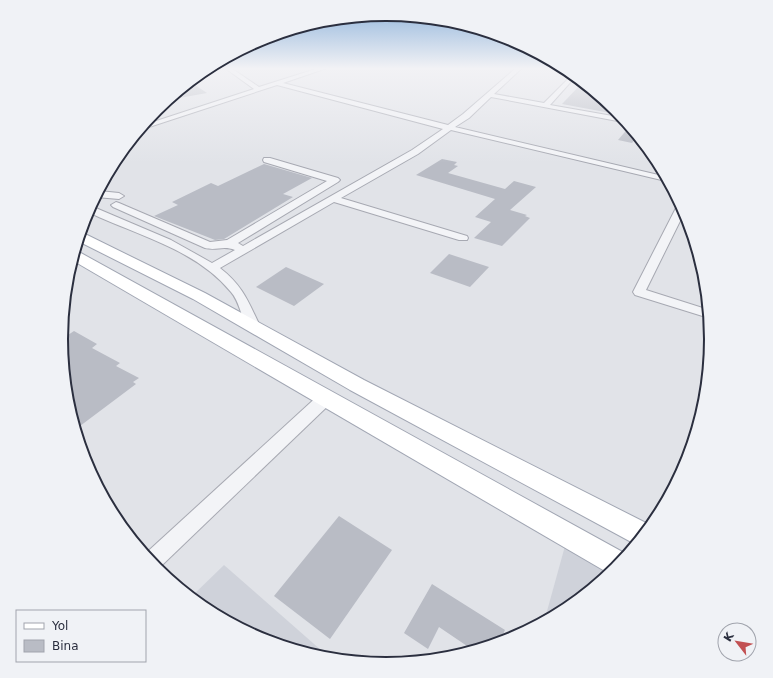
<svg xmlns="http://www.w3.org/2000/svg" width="773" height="678" viewBox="0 0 773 678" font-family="'DejaVu Sans',sans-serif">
<rect width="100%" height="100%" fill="#e1e3e8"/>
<g fill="#cfd2da">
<polygon points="565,546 611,573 567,609 544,622"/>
<polygon points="224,565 330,658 262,639 206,609 191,597"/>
</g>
<g fill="#b9bcc5">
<polygon points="583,82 616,109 621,115 562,104"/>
<polygon points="188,83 192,83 207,93 168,100"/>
<polygon points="630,126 638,136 632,143 618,140"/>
<polygon points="442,159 457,162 454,165 458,166 448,173 505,189 514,181 536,187 510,210 527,215 525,216 530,218 502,246 474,238 491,222 475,217 495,199 416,175"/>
<polygon points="264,164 312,178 283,194 293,197 224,239 215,240 154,216 178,205 172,202 211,183 218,186"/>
<polygon points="449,254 489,267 470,287 430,273"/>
<polygon points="286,267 324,284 294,306 256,287"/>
<polygon points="74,331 97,344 92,348 120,363 116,366 139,378 133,382 136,384 76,429 68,402 62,339"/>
<polygon points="339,516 392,550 330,639 274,596"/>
<polygon points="432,584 505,630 499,643 463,654 467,646 439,627 428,649 404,633"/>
</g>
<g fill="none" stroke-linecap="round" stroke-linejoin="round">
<defs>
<g id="minor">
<path d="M 225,68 L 231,68 L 259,87 L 319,68 L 327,68 L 283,83 L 448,125 L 463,114 L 516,68 L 522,68 L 494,94 L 544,103 L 573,74 L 576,76 L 550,105 L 624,118 L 628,123 L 491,97 L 469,118 L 455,127 L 667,177 L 670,182 L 451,130 L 418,154 L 341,198 L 467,236 L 468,238 L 467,240 L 459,240 L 334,202 L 220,268 C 243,286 248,301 260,326 L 258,329 L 253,330 L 248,329 L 246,326 C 241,315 239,301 231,292 C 196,249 136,235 88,212 L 91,206 L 171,240 L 212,263 L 235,250 C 223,245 217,251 205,248 L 113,207 L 111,205 L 116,202 L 119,203 L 210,242 L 227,240 L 327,181 L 264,162 L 263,160 L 264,158 L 270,158 L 338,178 L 340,180 L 338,182 L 238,243 L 243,246 L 412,150 L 443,129 L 277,85 L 140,130 L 144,125 L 254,89 Z"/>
<polygon points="99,191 119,193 124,196 119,199 96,197"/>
<polygon points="681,203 685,211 646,290 709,310 709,318 635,295 633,292 677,206"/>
<polygon points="327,391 333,393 335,397 333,401 158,569 157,569 145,554 321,393"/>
</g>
<g id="major">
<polygon points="81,232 205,293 364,380 652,526 637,544 635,544 350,390 193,299 78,241"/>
<polygon points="75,251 79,252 628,555 610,574 72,260"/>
</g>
</defs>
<use href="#minor" stroke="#a7a9b2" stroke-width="2"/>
<use href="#major" stroke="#a1a6b3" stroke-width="2"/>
<use href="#minor" fill="#f3f4f7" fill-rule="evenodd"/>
<use href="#major" fill="#fff" fill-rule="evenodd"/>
</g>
<linearGradient id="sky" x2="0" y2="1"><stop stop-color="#8bb1da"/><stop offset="0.42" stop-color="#f2f2f5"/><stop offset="1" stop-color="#f2f2f5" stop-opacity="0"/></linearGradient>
<rect width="773" height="163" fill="url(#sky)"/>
<path d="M0 0H773V678H0ZM68 339a318 318 0 1 1 636 0a318 318 0 1 1-636 0Z" fill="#f0f2f6" fill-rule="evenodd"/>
<path fill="none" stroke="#2b2f3f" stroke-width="2" d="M68 339a318 318 0 1 1 636 0a318 318 0 1 1-636 0Z"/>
<rect x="16" y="610" width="130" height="52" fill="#f0f2f6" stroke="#a1a4ad"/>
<rect x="24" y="623" width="20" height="6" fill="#ffffff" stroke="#a1a4ad"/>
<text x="52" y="630" font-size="12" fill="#2b2f3f">Yol</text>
<rect x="24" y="640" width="20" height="12" fill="#b9bcc5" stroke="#a1a4ad"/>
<text x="52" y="650" font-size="12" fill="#2b2f3f">Bina</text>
<g transform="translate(737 642) rotate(301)"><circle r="19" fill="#f0f2f6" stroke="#a1a4ad"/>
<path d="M0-3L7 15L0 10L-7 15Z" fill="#c25153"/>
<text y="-6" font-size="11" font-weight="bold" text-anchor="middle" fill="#2b2f3f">K</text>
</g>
</svg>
